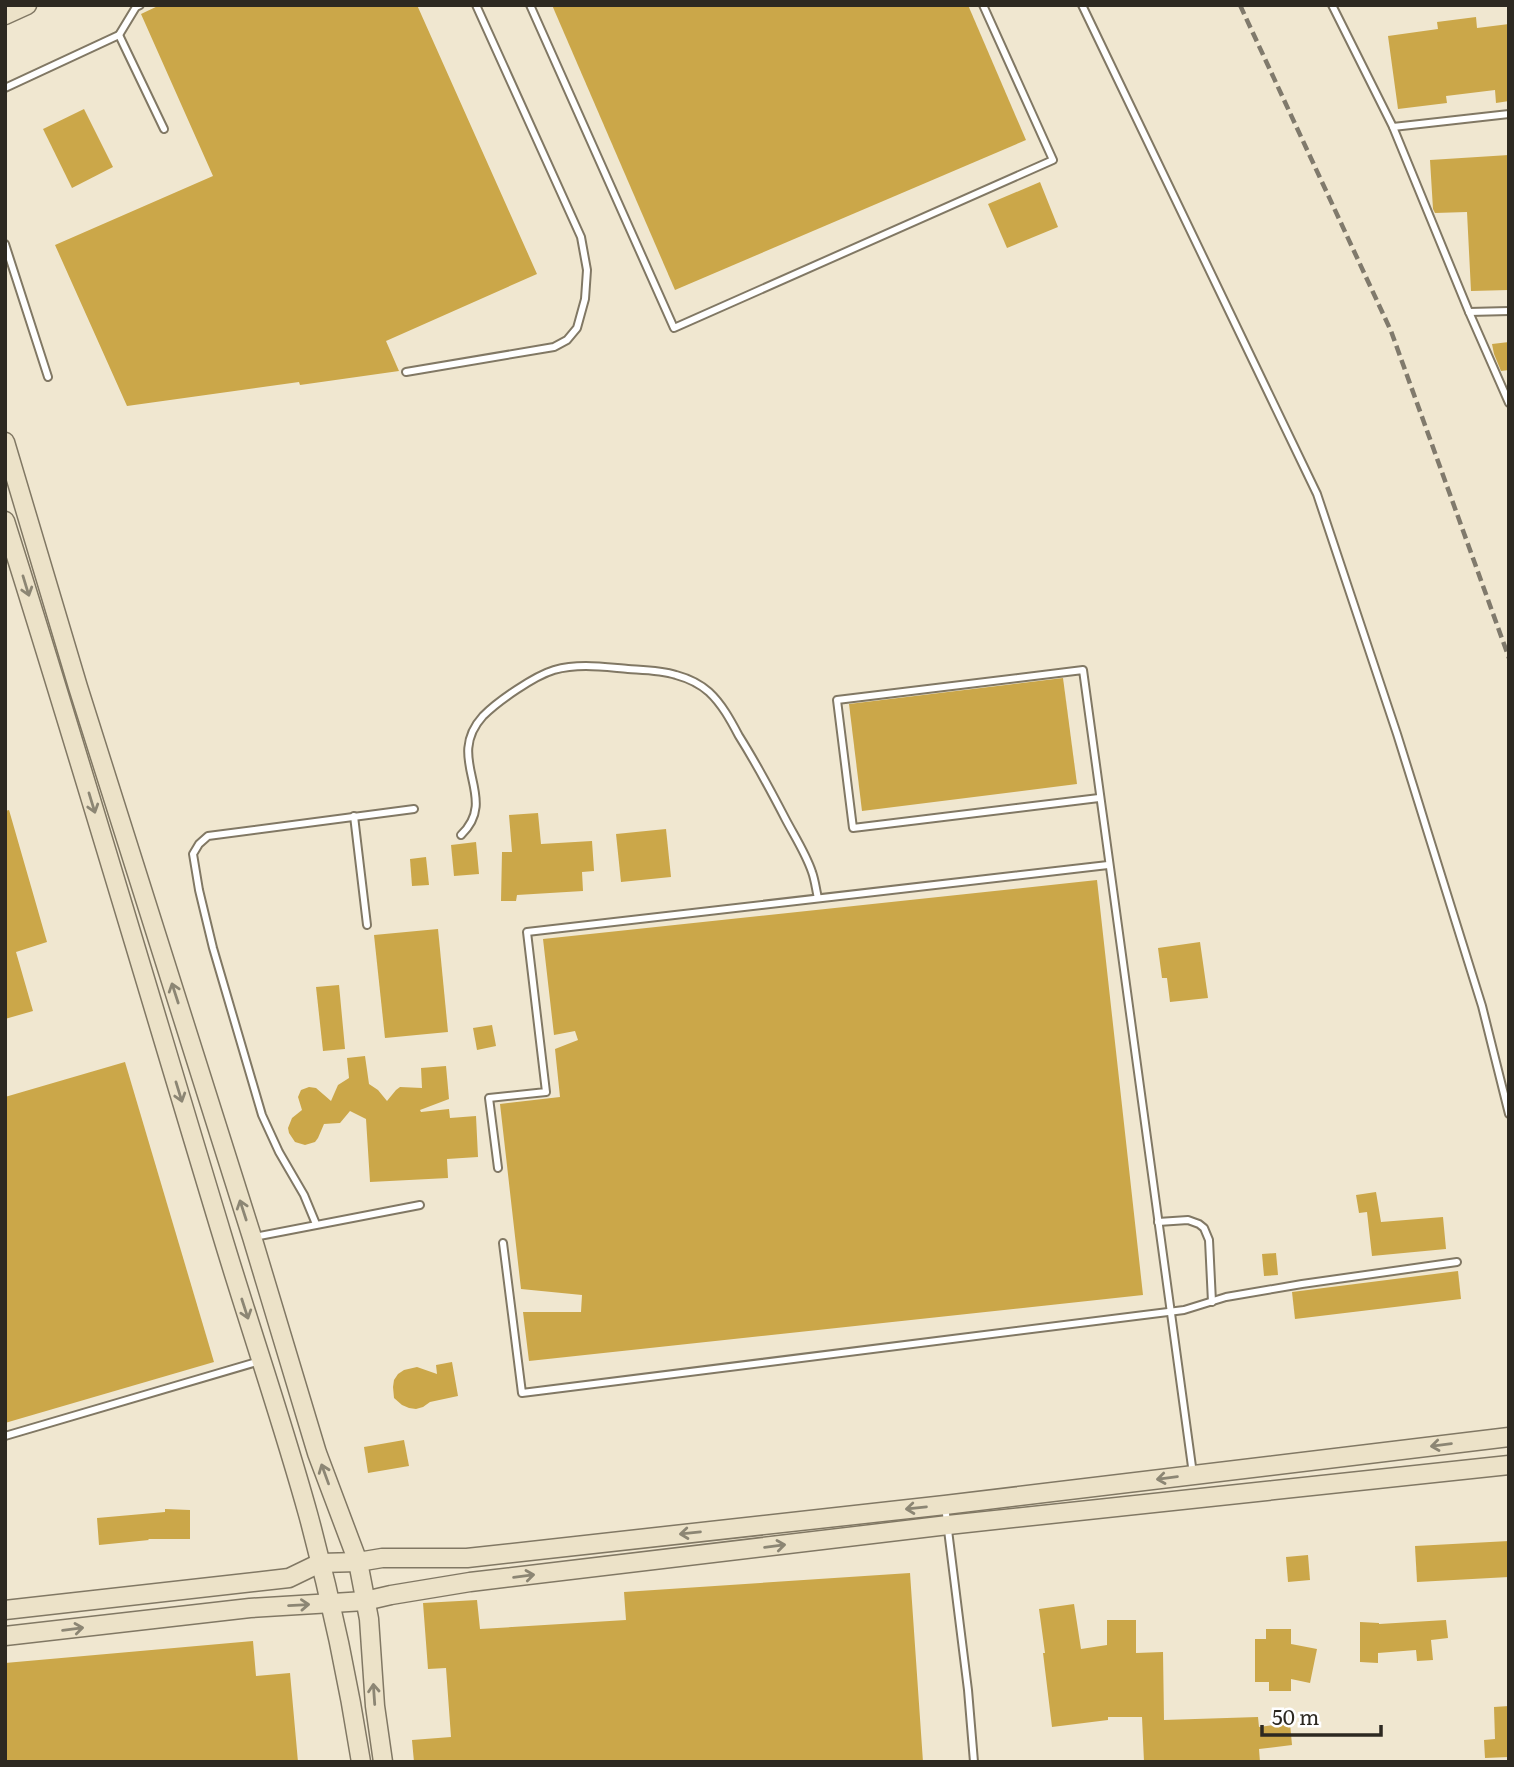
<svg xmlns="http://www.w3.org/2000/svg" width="1514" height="1767" viewBox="0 0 1514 1767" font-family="Literata,serif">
<rect width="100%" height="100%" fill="#f0e7d0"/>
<g fill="#cba749">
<polygon points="160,5 417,5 537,274 386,341 399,371 300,385 299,382 127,406 55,245 213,176 141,14"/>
<polygon points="552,5 968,5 1026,140 675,290"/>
<polygon points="1476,17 1477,28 1509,24 1509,101 1496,103 1495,90 1446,96 1447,103 1398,109 1388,36 1438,29 1437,22"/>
<polygon points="84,109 113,167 72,188 43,129"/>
<polygon points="1509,155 1509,290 1471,291 1467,212 1435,213 1433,209 1430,160"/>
<polygon points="1040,182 1058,227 1007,248 988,204"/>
<polygon points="1509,342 1509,370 1501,371 1494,354 1492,344"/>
<polygon points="1063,678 1077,784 862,811 849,704"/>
<polygon points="9,810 47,942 16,952 33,1011 5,1019 5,811"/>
<polygon points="538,813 541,844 592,841 594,871 582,872 583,891 517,895 516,901 501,901 502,852 512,852 509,815"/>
<polygon points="666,829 671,877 621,882 616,834"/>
<polygon points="476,842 479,874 454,876 451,845"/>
<polygon points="426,857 429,885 412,886 410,859"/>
<polygon points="1097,880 1143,1295 529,1361 523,1312 581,1312 582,1295 521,1289 500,1104 560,1097 555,1049 578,1040 575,1031 554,1035 543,939"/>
<polygon points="438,929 448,1032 385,1038 374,935"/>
<polygon points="1200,942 1208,998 1170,1002 1167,978 1162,978 1158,948"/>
<polygon points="339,985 345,1049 323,1051 316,987"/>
<polygon points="492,1025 496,1046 477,1050 473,1028"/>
<polygon points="365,1056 369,1084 378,1090 387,1101 396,1090 400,1087 422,1088 421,1068 446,1066 449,1099 420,1110 421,1112 449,1109 450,1118 476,1116 478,1157 447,1159 448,1178 370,1182 366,1119 350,1111 340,1123 324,1124 318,1138 315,1142 305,1145 295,1142 289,1133 288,1128 292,1118 302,1110 298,1097 301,1090 309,1087 316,1088 331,1101 338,1085 349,1078 347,1058"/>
<polygon points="125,1062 214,1362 5,1423 5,1097"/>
<polygon points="1376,1192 1381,1222 1443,1217 1446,1249 1372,1256 1367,1212 1359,1213 1356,1195"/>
<polygon points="1276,1253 1278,1275 1264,1276 1262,1254"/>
<polygon points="1458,1271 1461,1299 1295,1319 1292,1292"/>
<polygon points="452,1362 458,1396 430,1402 423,1407 416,1409 409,1408 402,1405 394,1398 393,1387 394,1380 398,1374 404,1370 417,1367 437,1374 436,1365"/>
<polygon points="404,1440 409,1466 368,1473 364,1447"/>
<polygon points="165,1509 190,1510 190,1539 148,1539 149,1540 99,1545 97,1518 165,1512"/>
<polygon points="1509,1541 1509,1577 1417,1582 1415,1546"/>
<polygon points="1308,1555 1310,1580 1288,1582 1286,1557"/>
<polygon points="910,1573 923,1762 414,1762 412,1740 451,1737 446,1668 428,1669 423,1603 477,1600 480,1629 626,1620 624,1592"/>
<polygon points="1074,1604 1081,1649 1107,1645 1107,1620 1136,1620 1136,1653 1163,1652 1164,1720 1258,1717 1259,1727 1290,1723 1292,1745 1259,1749 1260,1762 1144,1762 1142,1717 1108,1717 1108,1720 1052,1727 1043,1653 1045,1653 1039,1609"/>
<polygon points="1446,1620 1448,1638 1431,1640 1433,1660 1417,1661 1416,1650 1378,1653 1378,1663 1360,1662 1360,1622 1379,1623 1379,1624"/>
<polygon points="1266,1629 1291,1629 1291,1644 1317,1649 1310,1683 1291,1679 1291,1691 1269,1691 1269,1682 1255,1682 1255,1639 1266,1639"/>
<polygon points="253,1641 256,1676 290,1673 298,1762 5,1762 5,1663"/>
<polygon points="1509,1706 1509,1757 1485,1758 1484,1740 1495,1739 1494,1707"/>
</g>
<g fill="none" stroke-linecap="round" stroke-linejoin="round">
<defs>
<g id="lane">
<polyline points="530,5 674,328 1053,160 983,5"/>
<polyline points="1082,5 1317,494 1397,734 1482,1006 1509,1114"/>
<polyline points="1332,5 1393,127 1469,312 1509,403"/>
<polyline points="119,35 164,129"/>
<polyline points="5,88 119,35 136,7 140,5"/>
<polyline points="1393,127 1509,114"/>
<polyline points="5,244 48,377"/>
<polyline points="1469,312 1509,311"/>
<polyline points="406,372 554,347 567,340 577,328 585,299 587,270 581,237 476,5"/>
<polyline points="1099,798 853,828 837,700 1083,670 1193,1474"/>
<polyline points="354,816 367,925"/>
<path d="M 461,835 C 501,797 443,760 483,716 C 498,701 534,676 554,670 C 579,663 604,667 628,669 C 644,670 661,670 676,675 C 687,678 700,684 709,692 C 722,704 731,721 739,736 C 756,763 771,791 786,820 C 795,837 806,854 812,872 C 815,880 816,890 818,898"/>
<polyline points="498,1168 489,1098 546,1092 527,932 1108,865"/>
<polyline points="1158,1222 1188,1220 1199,1224 1204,1228 1209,1240 1212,1302"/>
<polyline points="316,1224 304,1195 279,1152 262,1115 213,948 199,890 193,854 199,844 208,836 414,809"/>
<polyline points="254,1237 420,1205"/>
<polyline points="503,1243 522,1393 1184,1310 1226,1297 1302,1284 1457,1262"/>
<polyline points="5,1436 260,1361"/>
<polyline points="945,1506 968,1690 974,1762"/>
</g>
<g id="secondary">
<polyline points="5,15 27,5"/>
<polyline points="5,442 78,687 252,1237 317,1453 358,1562 369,1619 375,1706 383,1762"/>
<path d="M 5,521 C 80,758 150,997 222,1235 C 250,1328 282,1420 308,1514 C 330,1595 348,1679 361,1762"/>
<polyline points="5,1610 289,1578 320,1563 358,1562 382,1558 467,1558 945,1505 1509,1437"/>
<polyline points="5,1636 250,1608 365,1601 391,1595 470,1582 948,1525 1509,1465"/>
</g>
</defs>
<use href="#lane" stroke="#817864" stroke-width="10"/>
<use href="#secondary" stroke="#817864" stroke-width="21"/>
<use href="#lane" stroke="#fff" stroke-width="6"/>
<use href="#secondary" stroke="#ece2c8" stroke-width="18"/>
<polyline stroke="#807a6c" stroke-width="4.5" stroke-dasharray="10 5" stroke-linecap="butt" points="1240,5 1391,331 1509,658"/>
</g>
<defs><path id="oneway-shaft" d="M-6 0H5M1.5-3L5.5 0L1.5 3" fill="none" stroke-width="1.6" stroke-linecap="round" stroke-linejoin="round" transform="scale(1.75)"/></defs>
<g stroke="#8c8674">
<use href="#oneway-shaft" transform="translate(26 586) rotate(73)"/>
<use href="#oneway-shaft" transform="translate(92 803) rotate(73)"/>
<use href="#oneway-shaft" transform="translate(175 993) rotate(-108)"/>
<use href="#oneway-shaft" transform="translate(179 1092) rotate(73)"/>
<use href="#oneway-shaft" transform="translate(243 1210) rotate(-108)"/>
<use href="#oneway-shaft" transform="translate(245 1309) rotate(72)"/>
<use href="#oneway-shaft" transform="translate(1441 1445) rotate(173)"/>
<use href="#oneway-shaft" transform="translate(325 1474) rotate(-110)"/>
<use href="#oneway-shaft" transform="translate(1167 1478) rotate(173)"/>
<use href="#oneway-shaft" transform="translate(916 1508) rotate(174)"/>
<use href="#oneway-shaft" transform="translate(690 1533) rotate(174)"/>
<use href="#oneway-shaft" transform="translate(775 1546) rotate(-7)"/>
<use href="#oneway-shaft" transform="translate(524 1576) rotate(-7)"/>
<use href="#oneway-shaft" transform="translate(299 1605) rotate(-3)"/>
<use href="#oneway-shaft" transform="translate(73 1629) rotate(-7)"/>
<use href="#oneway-shaft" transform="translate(374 1694) rotate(-94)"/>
</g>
<rect width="1514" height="1767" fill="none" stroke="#2d2921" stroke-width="14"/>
<path d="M1262 1725v10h119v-10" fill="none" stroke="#2d2921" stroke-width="3.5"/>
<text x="1272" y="1725" font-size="21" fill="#2d2921" stroke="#ffffff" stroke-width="5" paint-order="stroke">50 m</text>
</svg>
